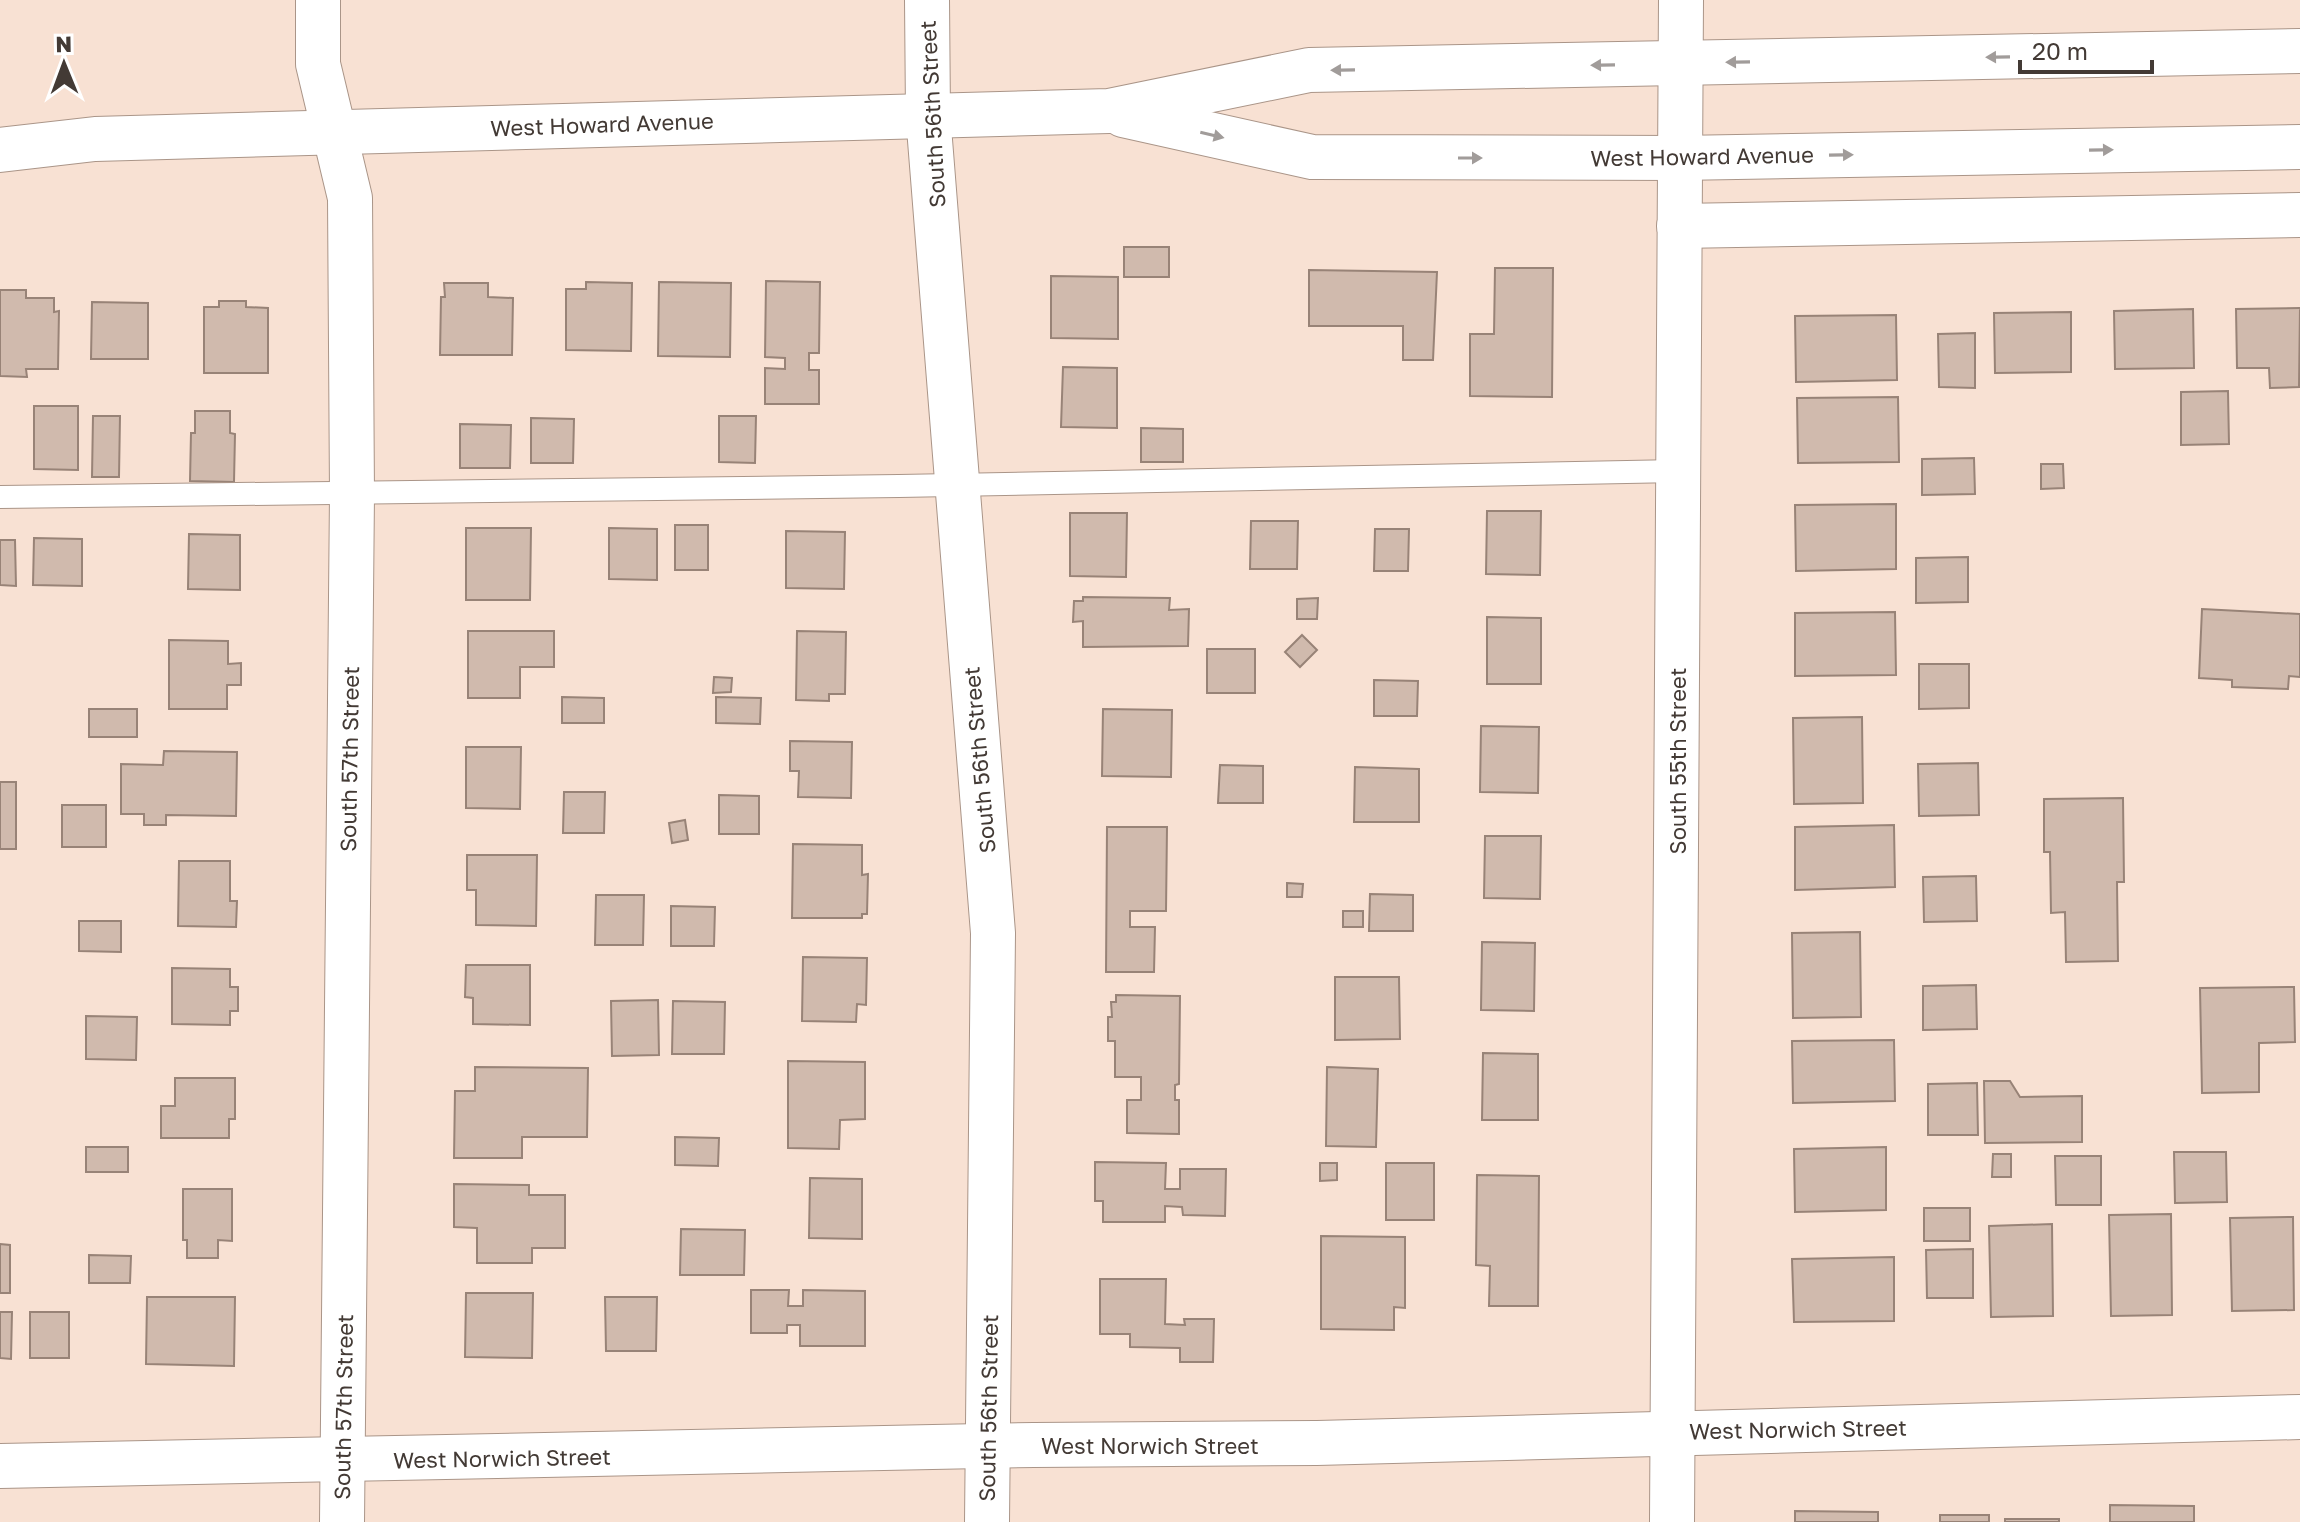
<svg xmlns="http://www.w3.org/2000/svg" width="2300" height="1522" viewBox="0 0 2300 1522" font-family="'Golos Text',sans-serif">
<rect width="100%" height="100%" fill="#f8e1d3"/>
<g fill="#d0baad" stroke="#988377" stroke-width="2">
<rect x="1124" y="247" width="45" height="30"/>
<polygon points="1495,268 1553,268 1552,397 1470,396 1470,334 1494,334"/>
<polygon points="1309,270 1437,272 1433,360 1403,360 1403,326 1309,326"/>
<polygon points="1051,276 1118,277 1118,339 1051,338"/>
<polygon points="766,281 820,282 819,353 809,353 809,370 819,370 819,404 765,404 765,368 785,369 785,358 765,357"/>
<polygon points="586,282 632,283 631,351 566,350 566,289 586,289"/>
<polygon points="659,282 731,283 730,357 658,356"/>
<polygon points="444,283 488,283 488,297 513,298 512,355 440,355 441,297 445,297"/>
<polygon points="0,290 26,290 26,298 54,298 54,312 59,311 58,369 26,369 27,377 0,376"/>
<polygon points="219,301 246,301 246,307 268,308 268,373 204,373 204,307 219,307"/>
<polygon points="92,302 148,303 148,359 91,359"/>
<polygon points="2300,308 2299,387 2270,388 2269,368 2237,368 2236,309"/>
<polygon points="2193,309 2194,368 2115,369 2114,311"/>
<polygon points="2071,312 2071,372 1995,373 1994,313"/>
<polygon points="1896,315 1897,380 1796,382 1795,316"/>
<polygon points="1975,333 1975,388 1939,387 1938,334"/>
<polygon points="1063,367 1117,368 1117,428 1061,427"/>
<polygon points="2228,391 2229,444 2181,445 2181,392"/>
<polygon points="1898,397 1899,462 1798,463 1797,398"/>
<polygon points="34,406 78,406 78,470 34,469"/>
<polygon points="195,411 230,411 230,433 235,434 234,482 190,481 191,433 195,433"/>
<polygon points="93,416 120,416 119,477 92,477"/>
<polygon points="719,416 756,416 755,463 719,462"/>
<polygon points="531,418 574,419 573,463 531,463"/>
<polygon points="460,424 511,425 510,468 460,468"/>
<polygon points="1141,428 1183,429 1183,462 1141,462"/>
<polygon points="1974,458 1975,494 1922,495 1922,459"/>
<polygon points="2041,464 2063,464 2064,488 2041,489"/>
<polygon points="1896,504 1896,569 1796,571 1795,505"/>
<polygon points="1487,511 1541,511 1540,575 1486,574"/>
<polygon points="1070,513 1127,513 1126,577 1070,576"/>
<polygon points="1251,521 1298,521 1297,569 1250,569"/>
<rect x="675" y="525" width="33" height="45"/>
<polygon points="466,528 531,528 530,600 466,600"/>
<polygon points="609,528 657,529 657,580 609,579"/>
<polygon points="1375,529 1409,529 1408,571 1374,571"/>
<polygon points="786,531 845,532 844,589 786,588"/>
<polygon points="189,534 240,535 240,590 188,589"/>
<polygon points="34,538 82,539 82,586 33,585"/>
<polygon points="0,540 15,540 16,586 0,585"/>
<polygon points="1968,557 1968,602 1916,603 1916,558"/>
<polygon points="1083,597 1170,598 1169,610 1189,609 1188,646 1083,647 1083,621 1073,622 1074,601 1083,601"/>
<polygon points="1318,598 1317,619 1297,619 1297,599"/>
<polygon points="2202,609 2300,614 2300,677 2289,676 2288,689 2232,687 2232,680 2199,678"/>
<polygon points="1895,612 1896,675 1795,676 1795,613"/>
<polygon points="1487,617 1541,618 1541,684 1487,684"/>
<polygon points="468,631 554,631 554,667 520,667 520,698 468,698"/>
<polygon points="797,631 846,632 845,694 829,694 829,701 796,700"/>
<polygon points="1302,635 1317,650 1300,667 1285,652"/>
<polygon points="169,640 228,641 228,664 241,663 241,685 227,685 227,709 169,709"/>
<rect x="1207" y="649" width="48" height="44"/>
<polygon points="1919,664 1969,664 1969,708 1919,709"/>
<polygon points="714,677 732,678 731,692 713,693"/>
<polygon points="1374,680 1418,681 1417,716 1374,716"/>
<polygon points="562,697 604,698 604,723 562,723"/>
<polygon points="716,697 761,698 760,724 716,723"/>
<rect x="89" y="709" width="48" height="28"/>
<polygon points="1103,709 1172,710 1171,777 1102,776"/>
<polygon points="1862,717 1863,803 1794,804 1793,718"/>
<polygon points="1481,726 1539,727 1538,793 1480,792"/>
<polygon points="790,741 852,742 851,798 798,797 799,771 790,771"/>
<polygon points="466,747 521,747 520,809 466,808"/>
<polygon points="164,751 237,752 236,816 166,815 166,825 144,825 144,814 121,814 121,764 163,765"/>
<polygon points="1978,763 1979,815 1919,816 1918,764"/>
<polygon points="1220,765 1263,766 1263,803 1218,803"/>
<polygon points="1355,767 1419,769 1419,822 1354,822"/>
<rect x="0" y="782" width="16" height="67"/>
<polygon points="564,792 605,792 604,833 563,833"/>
<polygon points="719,795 759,796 759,834 719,834"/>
<polygon points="2123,798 2124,882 2117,882 2118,961 2066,962 2065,912 2051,913 2050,852 2044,852 2044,799"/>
<rect x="62" y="805" width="44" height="42"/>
<polygon points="685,820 688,840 672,843 669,823"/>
<polygon points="1894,825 1895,887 1795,890 1795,827"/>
<polygon points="1107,827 1167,827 1166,911 1130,911 1130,927 1155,927 1154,972 1106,972"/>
<polygon points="1485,836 1541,836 1540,899 1484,898"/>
<polygon points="793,844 862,845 862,875 868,874 867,914 862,914 862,918 792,918"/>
<polygon points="467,855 537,855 536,926 476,925 476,890 467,890"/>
<polygon points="179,861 230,861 230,901 237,901 236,927 178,926"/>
<polygon points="1976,876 1977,921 1924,922 1923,877"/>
<polygon points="1287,883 1303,884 1302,897 1287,897"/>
<polygon points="1370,894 1413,895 1413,931 1369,931"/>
<polygon points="596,895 644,895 643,945 595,945"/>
<polygon points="671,906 715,907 714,946 671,946"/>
<rect x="1343" y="911" width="20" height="16"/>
<polygon points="79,921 121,921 121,952 79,951"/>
<polygon points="1860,932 1861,1017 1793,1018 1792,933"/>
<polygon points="1482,942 1535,943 1534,1011 1481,1010"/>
<polygon points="803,957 867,958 866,1005 857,1004 856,1022 802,1021"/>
<polygon points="466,965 530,965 530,1025 473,1024 473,998 465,997"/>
<polygon points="172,968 230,969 230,987 238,987 238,1011 230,1011 230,1025 172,1024"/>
<polygon points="1335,977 1399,977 1400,1039 1335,1040"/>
<polygon points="1976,985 1977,1029 1923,1030 1923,986"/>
<polygon points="2294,987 2295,1042 2259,1043 2259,1092 2202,1093 2200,988"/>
<polygon points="1116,995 1180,996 1179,1084 1175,1085 1175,1100 1179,1100 1179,1134 1127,1133 1127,1100 1141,1100 1141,1077 1115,1077 1115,1041 1108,1041 1108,1017 1112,1017 1111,1002 1116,1002"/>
<polygon points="658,1000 659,1055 612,1056 611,1001"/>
<polygon points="673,1001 725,1002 724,1054 672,1054"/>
<polygon points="86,1016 137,1017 136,1060 86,1059"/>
<polygon points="1894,1040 1895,1101 1793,1103 1792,1041"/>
<polygon points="1483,1053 1538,1054 1538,1120 1482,1120"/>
<polygon points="788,1061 865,1062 865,1119 840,1120 839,1149 788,1148"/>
<polygon points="475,1067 588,1068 587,1137 522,1137 522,1158 454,1158 455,1091 475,1091"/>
<polygon points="1327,1067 1378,1069 1376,1147 1326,1146"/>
<polygon points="175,1078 235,1078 235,1119 229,1119 229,1138 161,1138 161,1106 175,1106"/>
<polygon points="1984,1081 2010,1081 2020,1097 2082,1096 2082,1142 1985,1143"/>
<polygon points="1977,1083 1978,1135 1928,1135 1928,1084"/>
<polygon points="675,1137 719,1138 718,1166 675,1165"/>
<rect x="86" y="1147" width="42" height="25"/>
<polygon points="1886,1147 1886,1210 1795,1212 1794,1149"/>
<polygon points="2174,1152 2226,1152 2227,1202 2175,1203"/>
<polygon points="1993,1154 2011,1154 2011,1177 1992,1177"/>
<polygon points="2055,1156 2101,1156 2101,1205 2056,1205"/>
<polygon points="1095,1162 1166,1163 1165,1189 1180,1189 1180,1169 1226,1169 1225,1216 1183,1215 1182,1207 1165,1206 1165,1222 1103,1222 1103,1201 1095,1201"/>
<polygon points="1320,1163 1337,1163 1337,1180 1320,1181"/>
<rect x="1386" y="1163" width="48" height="57"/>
<polygon points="1477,1175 1539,1176 1538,1306 1489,1306 1490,1266 1476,1265"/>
<polygon points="810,1178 862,1179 862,1239 809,1238"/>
<polygon points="454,1184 529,1185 529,1195 565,1195 565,1248 532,1248 532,1263 477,1263 477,1228 454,1227"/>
<polygon points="183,1189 232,1189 232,1241 218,1240 218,1258 187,1258 187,1240 183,1240"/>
<rect x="1924" y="1208" width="46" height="33"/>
<polygon points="2171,1214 2172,1315 2111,1316 2109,1215"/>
<polygon points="2293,1217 2294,1310 2232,1311 2230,1218"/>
<polygon points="2052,1224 2053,1316 1991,1317 1989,1226"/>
<polygon points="681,1229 745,1230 744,1275 680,1275"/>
<polygon points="1321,1236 1405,1237 1405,1308 1394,1307 1394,1330 1321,1329"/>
<polygon points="0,1244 10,1245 10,1293 0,1293"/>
<polygon points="1973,1249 1973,1298 1927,1298 1926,1250"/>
<polygon points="89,1255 131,1256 130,1283 89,1283"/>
<polygon points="1894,1257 1894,1321 1794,1322 1792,1259"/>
<polygon points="1100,1279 1166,1279 1165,1324 1185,1325 1184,1319 1214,1319 1213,1362 1180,1362 1180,1348 1130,1347 1130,1334 1100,1334"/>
<polygon points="751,1290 789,1290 788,1306 803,1306 803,1290 865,1291 865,1346 800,1346 800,1325 787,1325 787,1333 751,1333"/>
<polygon points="466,1293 533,1293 532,1358 465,1357"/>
<polygon points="147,1297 235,1297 234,1366 146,1364"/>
<polygon points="605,1297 657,1297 656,1351 606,1351"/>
<polygon points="0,1312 12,1312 11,1359 0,1358"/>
<rect x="30" y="1312" width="39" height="46"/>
<polygon points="2110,1505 2194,1506 2194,1522 2110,1522"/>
<polygon points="1795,1511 1878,1512 1878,1522 1795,1522"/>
<rect x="1940" y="1515" width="49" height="7"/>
<rect x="2005" y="1519" width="54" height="3"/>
</g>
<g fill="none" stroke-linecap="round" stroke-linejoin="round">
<defs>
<polyline id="service" points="0,497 899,486 1678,471"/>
<g id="minor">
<polyline points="318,0 318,64 350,198 352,494 342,1522"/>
<polyline points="927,0 928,115 993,933 987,1522"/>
<polyline points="1679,226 2300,215"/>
<polyline points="0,1466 1034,1445 1317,1443 2300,1417"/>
<polyline points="1672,1522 1681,0"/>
</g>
<g id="tertiary">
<polyline points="1123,115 1312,157 1679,158 2300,147"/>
<polyline points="0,150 95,139 1109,111 1309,70 2300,51"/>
</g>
</defs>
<use href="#service" stroke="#aa9588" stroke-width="24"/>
<use href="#minor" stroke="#aa9588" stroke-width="46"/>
<use href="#tertiary" stroke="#aa9588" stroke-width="46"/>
<use href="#service" stroke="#fff" stroke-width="22"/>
<use href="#minor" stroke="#fff" stroke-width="44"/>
<use href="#tertiary" stroke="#fff" stroke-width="44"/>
</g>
<defs><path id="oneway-solid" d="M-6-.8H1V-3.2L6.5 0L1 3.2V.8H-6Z" transform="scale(2)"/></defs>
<g fill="#a19c9a">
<use href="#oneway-solid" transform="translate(1998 57) rotate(179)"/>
<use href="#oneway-solid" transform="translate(1738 62) rotate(179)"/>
<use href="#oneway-solid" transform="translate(1603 65) rotate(179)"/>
<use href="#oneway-solid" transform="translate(1343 70) rotate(179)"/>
<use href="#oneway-solid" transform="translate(1212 135) rotate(13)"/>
<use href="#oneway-solid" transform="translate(2101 150) rotate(-1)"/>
<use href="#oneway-solid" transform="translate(1841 155) rotate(-1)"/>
<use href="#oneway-solid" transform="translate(1470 158)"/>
</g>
<g text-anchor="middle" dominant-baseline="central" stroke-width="6" stroke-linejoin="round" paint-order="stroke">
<g font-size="22" fill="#433a35" stroke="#fff">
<text transform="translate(932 114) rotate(-93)">South 56th Street</text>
<text transform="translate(602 124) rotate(-2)">West Howard Avenue</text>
<text transform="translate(1702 156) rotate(-1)">West Howard Avenue</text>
<text transform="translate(349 759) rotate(-89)">South 57th Street</text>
<text transform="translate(979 760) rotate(-95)">South 56th Street</text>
<text transform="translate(1677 761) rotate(-90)">South 55th Street</text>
<text transform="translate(343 1407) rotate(-89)">South 57th Street</text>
<text transform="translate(988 1408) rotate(-89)">South 56th Street</text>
<text transform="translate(1798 1429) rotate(-1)">West Norwich Street</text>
<text x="1150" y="1445">West Norwich Street</text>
<text transform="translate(502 1458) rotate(-1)">West Norwich Street</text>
</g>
</g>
<g transform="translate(64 64) rotate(359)" stroke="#ffffff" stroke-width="6" paint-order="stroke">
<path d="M0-6L14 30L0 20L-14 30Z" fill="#433a35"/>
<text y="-12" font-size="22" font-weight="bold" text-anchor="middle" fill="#433a35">N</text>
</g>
<path d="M2020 60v12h132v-12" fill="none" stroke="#433a35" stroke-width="4"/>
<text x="2032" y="60" font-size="24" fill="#433a35" stroke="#ffffff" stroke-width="6" paint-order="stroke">20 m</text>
</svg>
